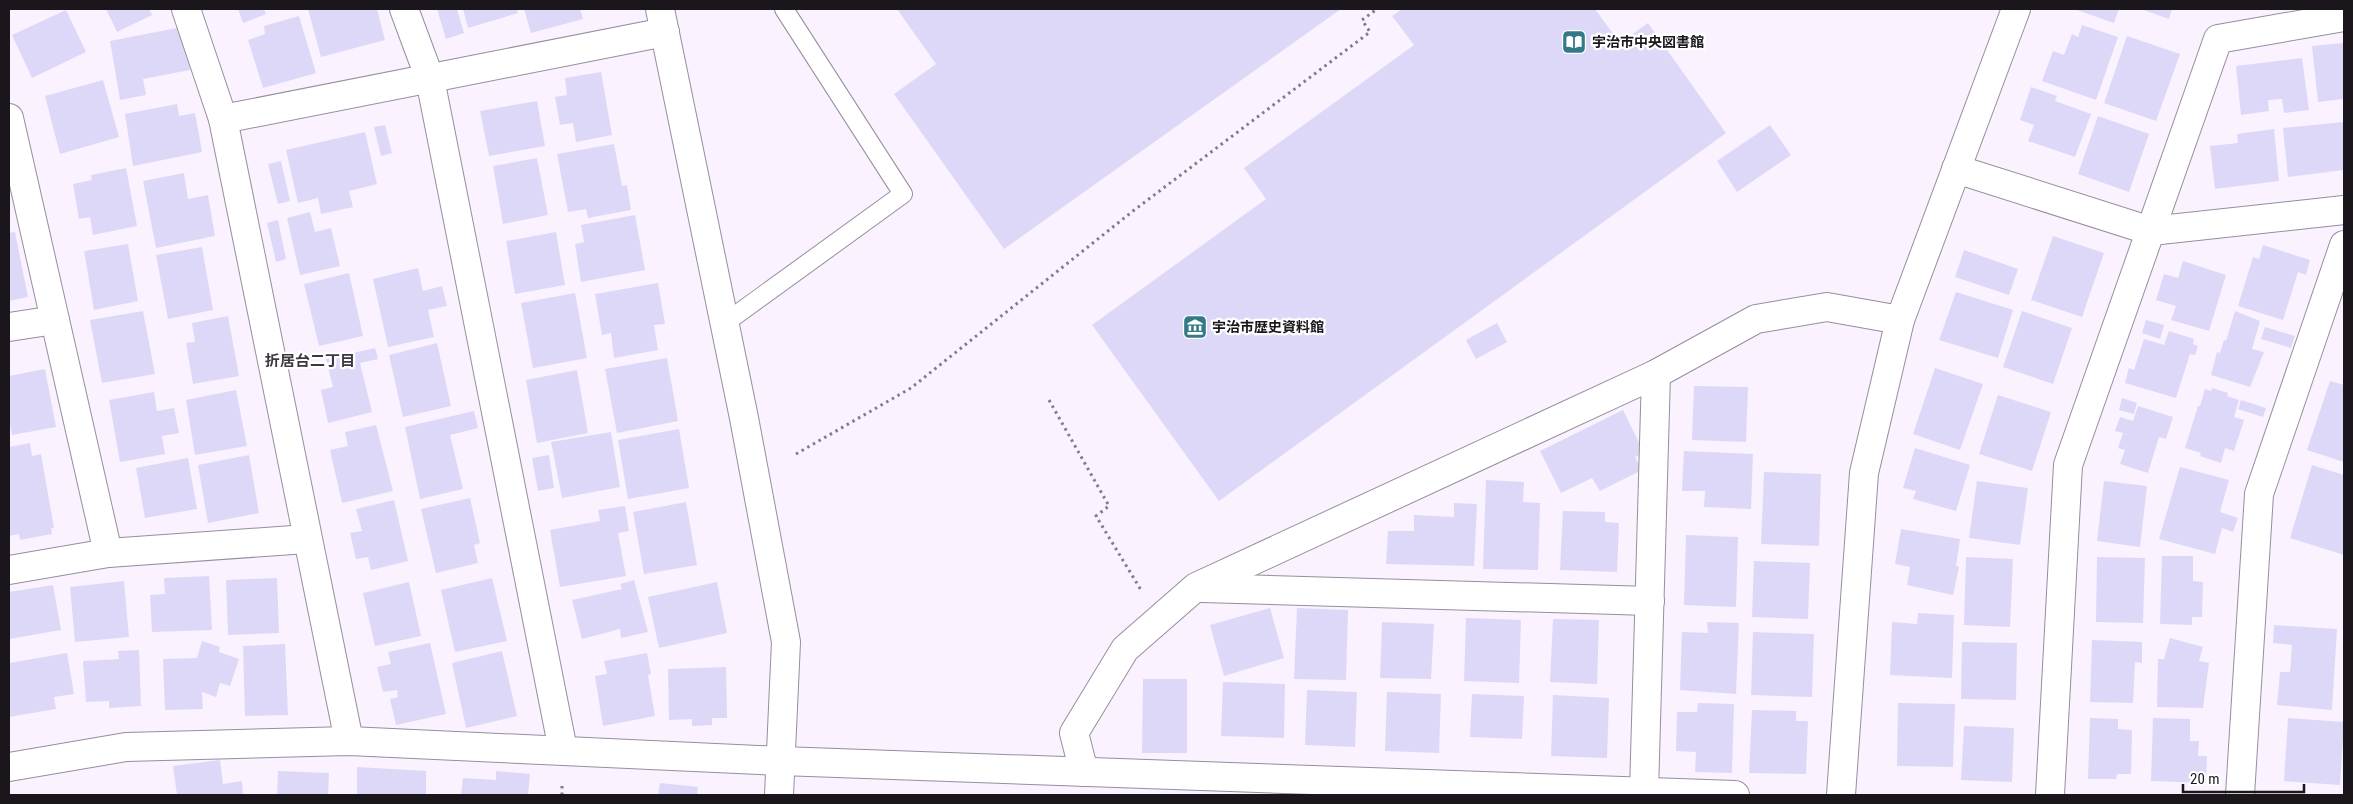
<svg xmlns="http://www.w3.org/2000/svg" width="2353" height="804" viewBox="0 0 2353 804" font-family="'Roboto Condensed','Noto Sans JP',sans-serif">
<rect width="100%" height="100%" fill="#faf2fe"/>
<g fill="#ded8f8">
<polygon points="106,9 149,9 152,15 117,32"/>
<polygon points="238,9 264,9 266,14 243,23"/>
<polygon points="308,9 377,9 385,40 321,57"/>
<polygon points="437,9 457,9 464,33 446,39"/>
<polygon points="463,9 516,9 518,13 468,28"/>
<polygon points="524,9 580,9 583,19 531,33"/>
<polygon points="897,9 1341,9 1004,249 894,94 936,64"/>
<polygon points="1402,9 1595,9 1620,43 1648,23 1726,133 1219,501 1092,325 1266,199 1244,168 1414,45 1392,16"/>
<polygon points="2074,9 2119,9 2114,23"/>
<polygon points="2141,9 2172,9 2169,19"/>
<polygon points="66,10 86,52 32,78 12,35"/>
<polygon points="299,16 316,73 263,88 248,40 265,34 264,26"/>
<polygon points="2082,25 2118,37 2096,100 2042,81 2053,51 2064,55 2072,34 2078,37"/>
<polygon points="182,27 190,70 143,79 146,95 120,100 110,41"/>
<polygon points="2127,36 2180,54 2156,121 2104,103"/>
<polygon points="2344,43 2344,99 2318,102 2312,46"/>
<polygon points="2302,58 2309,110 2284,113 2282,99 2268,100 2269,111 2241,115 2236,66"/>
<polygon points="601,72 612,135 576,142 573,123 560,125 555,97 567,95 565,78"/>
<polygon points="103,80 119,137 60,154 45,96"/>
<polygon points="2031,87 2057,96 2055,101 2091,114 2075,157 2028,141 2034,125 2020,120"/>
<polygon points="537,101 545,146 489,156 480,111"/>
<polygon points="177,104 179,116 195,113 202,152 133,166 125,114"/>
<polygon points="2098,116 2149,134 2129,192 2078,174"/>
<polygon points="2344,122 2344,170 2288,177 2283,128"/>
<polygon points="385,125 392,153 381,156 374,127"/>
<polygon points="1770,125 1791,155 1737,192 1717,161"/>
<polygon points="2274,129 2279,181 2215,189 2210,146 2238,143 2237,134"/>
<polygon points="365,132 377,184 349,191 353,207 321,214 318,198 298,203 286,150"/>
<polygon points="614,144 622,186 627,185 631,210 588,218 586,209 568,212 557,154"/>
<polygon points="537,158 548,215 503,224 493,166"/>
<polygon points="281,161 290,201 278,204 268,164"/>
<polygon points="126,168 137,226 93,235 90,217 79,219 73,184 92,180 91,175"/>
<polygon points="184,173 188,199 208,195 215,236 156,248 143,181"/>
<polygon points="310,212 315,232 331,228 340,266 300,275 287,218"/>
<polygon points="635,215 645,270 581,282 575,244 584,242 581,225"/>
<polygon points="278,220 286,259 276,262 267,223"/>
<polygon points="15,232 28,297 9,301 9,233"/>
<polygon points="556,232 565,285 515,294 506,241"/>
<polygon points="2053,236 2104,253 2082,317 2031,300"/>
<polygon points="128,244 138,301 94,310 84,251"/>
<polygon points="2263,245 2310,260 2306,275 2298,272 2283,320 2238,306 2253,257 2259,259"/>
<polygon points="202,247 213,310 168,319 156,255"/>
<polygon points="1964,250 2018,269 2009,295 1955,277"/>
<polygon points="2183,261 2226,275 2209,331 2171,320 2176,306 2156,300 2164,274 2178,278"/>
<polygon points="418,268 423,291 442,286 447,306 428,310 434,337 388,347 373,279"/>
<polygon points="349,273 363,336 319,346 304,284"/>
<polygon points="658,283 665,324 654,325 658,350 614,358 611,333 602,335 595,294"/>
<polygon points="1956,292 2013,310 1998,358 1939,340"/>
<polygon points="575,293 587,358 533,368 521,303"/>
<polygon points="143,311 155,374 102,383 90,320"/>
<polygon points="2022,311 2072,328 2053,384 2003,367"/>
<polygon points="2235,311 2260,321 2252,349 2264,352 2250,387 2211,375 2217,352 2220,353 2224,340 2226,341"/>
<polygon points="228,316 239,376 193,384 186,343 195,342 192,323"/>
<polygon points="2146,320 2164,325 2160,339 2142,333"/>
<polygon points="1497,323 1507,342 1476,359 1466,340"/>
<polygon points="2265,327 2295,336 2291,348 2261,339"/>
<polygon points="2169,331 2194,339 2193,344 2198,346 2195,355 2190,354 2176,398 2125,383 2129,368 2134,370 2144,339 2164,345"/>
<polygon points="437,343 451,406 403,417 389,355"/>
<polygon points="375,348 378,359 360,363 372,412 328,423 321,390 333,387 326,359"/>
<polygon points="667,358 678,421 617,433 605,369"/>
<polygon points="1935,368 1983,384 1960,450 1913,434"/>
<polygon points="45,369 56,427 12,435 9,418 9,376"/>
<polygon points="577,370 588,433 537,443 526,380"/>
<polygon points="2330,381 2344,385 2344,462 2307,450"/>
<polygon points="1694,386 1748,387 1746,442 1692,440"/>
<polygon points="2212,388 2228,393 2227,396 2239,400 2234,417 2244,420 2234,451 2225,448 2221,463 2200,456 2201,453 2185,448 2198,406 2200,406 2205,389 2211,391"/>
<polygon points="236,390 247,446 195,455 186,400"/>
<polygon points="154,392 157,411 174,408 179,433 162,436 165,454 120,462 109,400"/>
<polygon points="1998,395 2051,412 2032,471 1979,454"/>
<polygon points="2122,398 2137,403 2134,414 2119,410"/>
<polygon points="2241,400 2266,408 2263,417 2238,409"/>
<polygon points="2138,406 2173,417 2166,439 2159,437 2148,473 2120,464 2125,450 2118,448 2123,433 2115,431 2120,417 2133,421"/>
<polygon points="1623,410 1644,453 1635,457 1642,470 1600,491 1592,478 1561,493 1540,451"/>
<polygon points="474,411 478,428 450,435 463,489 420,499 405,427"/>
<polygon points="376,425 393,491 342,503 330,450 348,446 345,432"/>
<polygon points="679,429 689,488 628,499 618,440"/>
<polygon points="611,432 620,487 562,498 551,442"/>
<polygon points="30,443 32,456 41,454 54,528 51,528 52,534 20,540 19,534 9,536 9,447"/>
<polygon points="1915,448 1970,465 1956,511 1913,499 1916,491 1903,488"/>
<polygon points="1684,451 1753,454 1751,509 1704,507 1705,491 1682,491"/>
<polygon points="249,455 259,513 208,523 198,465"/>
<polygon points="549,455 554,488 538,491 532,458"/>
<polygon points="188,458 197,509 145,518 136,468"/>
<polygon points="2312,465 2344,475 2344,555 2290,538"/>
<polygon points="2180,467 2229,480 2220,512 2238,518 2233,532 2222,528 2215,554 2159,539"/>
<polygon points="1764,472 1821,474 1819,546 1761,544"/>
<polygon points="1486,480 1524,482 1523,502 1540,503 1538,570 1483,569"/>
<polygon points="1977,481 2028,488 2020,545 1969,538"/>
<polygon points="2104,481 2147,486 2140,547 2097,541"/>
<polygon points="470,498 480,543 474,545 478,563 436,573 421,509"/>
<polygon points="394,500 408,561 371,570 368,557 356,559 350,533 362,531 356,509"/>
<polygon points="686,502 697,565 644,574 633,512"/>
<polygon points="1454,503 1477,504 1474,566 1386,564 1388,531 1414,531 1414,515 1454,517"/>
<polygon points="625,506 629,531 618,533 626,576 560,587 550,530 600,521 598,510"/>
<polygon points="1563,511 1605,512 1605,522 1619,523 1617,572 1560,570"/>
<polygon points="1901,529 1960,539 1956,566 1959,567 1953,595 1907,585 1910,567 1895,564"/>
<polygon points="1686,535 1738,537 1736,607 1684,605"/>
<polygon points="2162,556 2193,556 2193,581 2203,582 2202,617 2192,617 2192,625 2160,624"/>
<polygon points="1966,557 2013,559 2010,627 1964,625"/>
<polygon points="2097,557 2145,558 2143,623 2096,622"/>
<polygon points="1754,561 1810,563 1808,619 1752,617"/>
<polygon points="209,576 212,630 152,632 150,595 165,594 164,578"/>
<polygon points="277,578 279,633 228,635 226,580"/>
<polygon points="492,578 507,641 455,652 441,590"/>
<polygon points="634,580 648,632 621,638 620,629 582,639 572,600 622,589 620,584"/>
<polygon points="124,581 129,637 75,642 70,587"/>
<polygon points="409,582 421,636 375,646 363,593"/>
<polygon points="717,582 727,633 659,648 648,597"/>
<polygon points="53,585 61,630 9,639 9,592"/>
<polygon points="1270,608 1284,658 1224,676 1210,625"/>
<polygon points="1297,608 1348,610 1346,680 1294,679"/>
<polygon points="1918,613 1954,615 1952,678 1890,675 1892,622 1917,624"/>
<polygon points="1466,618 1521,620 1519,683 1464,681"/>
<polygon points="1553,619 1599,620 1597,684 1550,682"/>
<polygon points="1382,622 1434,624 1431,679 1380,678"/>
<polygon points="1707,622 1739,623 1736,694 1680,690 1682,632 1708,633"/>
<polygon points="2274,625 2337,629 2332,710 2277,705 2280,672 2290,672 2292,645 2273,643"/>
<polygon points="1753,632 1814,634 1812,697 1751,695"/>
<polygon points="2170,638 2203,647 2199,661 2209,663 2203,708 2157,707 2158,659 2164,659"/>
<polygon points="2092,640 2142,642 2142,663 2135,662 2133,703 2090,702"/>
<polygon points="202,641 220,647 219,652 239,659 230,686 220,683 216,697 202,692 203,709 165,710 163,659 197,658"/>
<polygon points="1962,642 2017,643 2016,700 1961,699"/>
<polygon points="430,643 446,714 396,725 390,699 398,697 397,690 383,692 377,667 391,664 388,652"/>
<polygon points="285,644 288,715 245,716 243,646"/>
<polygon points="139,650 141,706 109,708 109,701 86,702 83,661 119,659 118,651"/>
<polygon points="502,651 517,716 466,728 452,663"/>
<polygon points="67,653 74,694 54,697 56,709 9,717 9,663"/>
<polygon points="647,653 651,674 648,675 655,716 603,726 595,676 607,674 604,661"/>
<polygon points="726,667 727,718 712,718 712,725 692,726 692,719 669,720 668,669"/>
<polygon points="1143,679 1187,679 1187,753 1142,753"/>
<polygon points="1223,682 1285,684 1284,738 1221,736"/>
<polygon points="1307,690 1357,692 1355,747 1305,745"/>
<polygon points="1387,692 1441,694 1439,753 1385,751"/>
<polygon points="1472,694 1524,696 1522,739 1470,737"/>
<polygon points="1553,695 1609,698 1607,758 1551,756"/>
<polygon points="1698,703 1734,704 1732,773 1695,772 1696,752 1676,751 1677,712 1697,712"/>
<polygon points="1898,703 1955,704 1953,767 1897,766"/>
<polygon points="1752,710 1796,711 1796,721 1808,721 1806,774 1749,773"/>
<polygon points="2090,718 2118,719 2118,729 2132,730 2131,774 2117,774 2116,779 2088,779"/>
<polygon points="2153,718 2190,719 2190,741 2199,741 2198,756 2207,756 2206,783 2151,781"/>
<polygon points="2288,718 2344,722 2340,785 2284,781"/>
<polygon points="1964,726 2014,728 2012,782 1961,780"/>
<polygon points="220,760 223,784 242,781 243,795 177,795 173,766"/>
<polygon points="357,767 426,771 426,795 357,795"/>
<polygon points="278,771 329,773 328,795 277,795"/>
<polygon points="496,771 530,774 528,795 461,795 463,778 496,780"/>
<polygon points="660,783 698,787 697,795 658,795"/>
</g>
<g fill="none" stroke-linecap="round" stroke-linejoin="round">
<defs>
<polyline id="service" points="725,323 903,194 784,9"/>
<g id="minor">
<polyline points="186,9 223,119 349,741"/>
<polyline points="404,9 430,79 563,750"/>
<polyline points="9,118 108,553"/>
<polyline points="223,119 665,32"/>
<polyline points="1956,169 2151,231 2344,210"/>
<polyline points="9,327 55,320"/>
<polyline points="9,570 108,553 307,539"/>
<polyline points="1202,588 1650,601"/>
<polyline points="9,767 126,747 349,741 781,761 1735,795"/>
<polyline points="1084,772 1074,733 1125,649 1196,587 1656,374 1756,319 1827,307 1900,320"/>
<polyline points="1644,792 1656,374"/>
<polyline points="1841,795 1864,473 1900,320 2016,9"/>
<polyline points="2050,795 2068,465 2218,39 2344,17"/>
<polyline points="2240,795 2259,494 2344,245"/>
</g>
<polyline id="tertiary" points="660,9 744,418 786,642 779,795"/>
</defs>
<use href="#service" stroke="#978e9c" stroke-width="20"/>
<use href="#minor" stroke="#978e9c" stroke-width="30"/>
<use href="#tertiary" stroke="#978e9c" stroke-width="30"/>
<g stroke="#827c85" stroke-width="3" stroke-dasharray="2.5 4" stroke-linecap="butt">
<polyline points="1049,400 1109,506 1096,516 1141,590"/>
<polyline points="796,454 911,388 1133,211 1370,32 1362,20 1377,9"/>
<polyline points="562,795 562,786"/>
</g>
<use href="#service" stroke="#fff" stroke-width="18"/>
<use href="#minor" stroke="#fff" stroke-width="28"/>
<use href="#tertiary" stroke="#fff" stroke-width="28"/>
</g>
<defs>
<symbol id="library-square" viewBox="-11 -11 22 22"><rect x="-9" y="-9" width="18" height="18" rx="4" fill="#337986" stroke="#fff"/><path d="M-6-4Q-3-5.5-.7-3.5V5Q-3 3-6 4ZM6-4Q3-5.5 .7-3.5V5Q3 3 6 4Z" fill="#fff"/></symbol>
<symbol id="museum-square" viewBox="-11 -11 22 22"><rect x="-9" y="-9" width="18" height="18" rx="4" fill="#337986" stroke="#fff"/><path d="M0-6L6-3V-2H-6V-3ZM-5-1h2V3h-2ZM-1-1h2V3h-2ZM3-1h2V3H3ZM-6 4H6V6H-6Z" fill="#fff"/></symbol>
</defs>
<g fill-rule="evenodd">
<use href="#library-square" x="1560" y="28" width="28" height="28"/>
<use href="#museum-square" x="1181" y="313" width="28" height="28"/>
</g>
<g text-anchor="middle" dominant-baseline="central" stroke-width="4.5" stroke-linejoin="round" paint-order="stroke">
<g font-size="14" font-weight="bold" fill="#1a161c" stroke="#fff" text-anchor="start">
<text x="1592" y="42">宇治市中央図書館</text>
<text x="1212" y="327">宇治市歴史資料館</text>
</g>
<g font-size="15" font-weight="bold" fill="#3e3642" stroke="#fff">
<text x="310" y="361">折居台二丁目</text>
</g>
</g>
<rect width="2353" height="804" fill="none" stroke="#1a161c" stroke-width="20"/>
<path d="M2183 784v8h121v-8" fill="none" stroke="#1a161c" stroke-width="2.5"/>
<text x="2190" y="784" font-size="15" fill="#1a161c" stroke="#ffffff" stroke-width="4" paint-order="stroke">20 m</text>
</svg>
